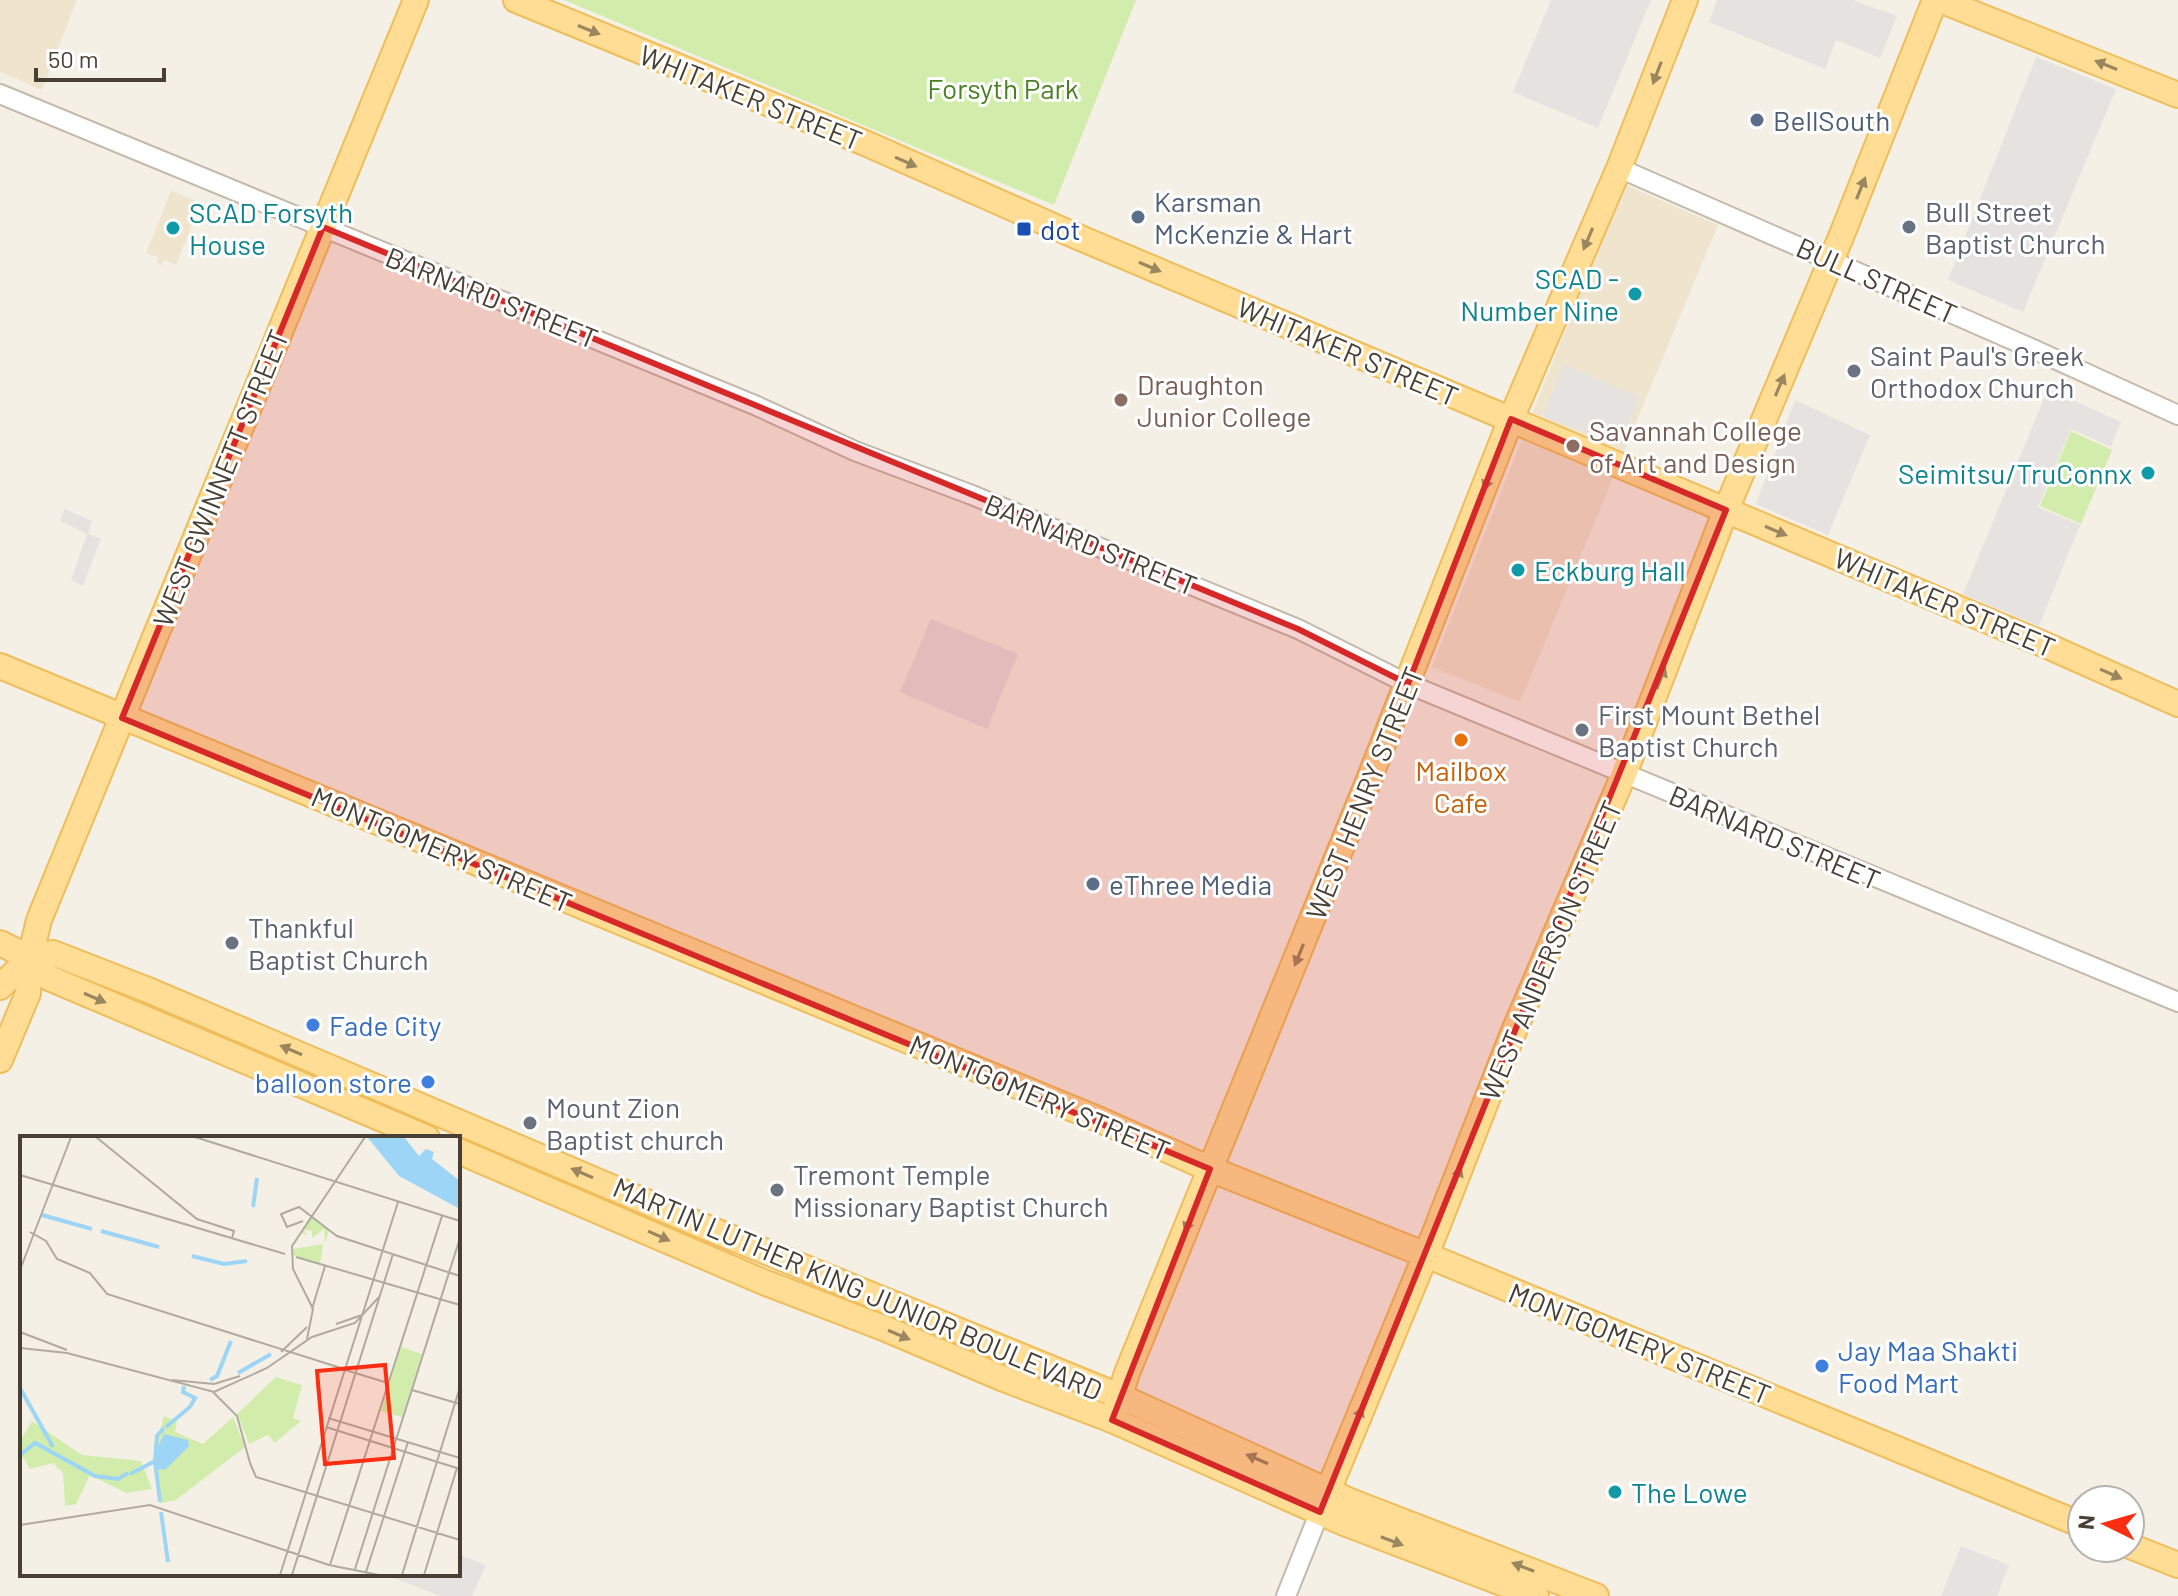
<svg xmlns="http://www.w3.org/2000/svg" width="2178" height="1596" viewBox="0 0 2178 1596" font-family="Barlow,sans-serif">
<rect width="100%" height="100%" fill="#f5f0e6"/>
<g fill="#efe5cf">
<polygon points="0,0 77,0 42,90 0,72"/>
<polygon points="1623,184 1718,225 1520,702 1432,667"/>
<polygon points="171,191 201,203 176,265 164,260 162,265 157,263 159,258 146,253"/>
</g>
<g fill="#d2edab">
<polygon points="564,0 1136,0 1054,205"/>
<polygon points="2071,431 2112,450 2081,524 2040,506"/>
</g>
<g fill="#e5e2df">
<polygon points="1551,0 1651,0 1598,128 1513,92"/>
<polygon points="1717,0 1852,0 1897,16 1880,58 1836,40 1825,69 1709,22"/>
<polygon points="2036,57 2116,89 2023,312 1948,280"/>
<polygon points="1564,364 1639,397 1621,446 1543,416"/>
<polygon points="2048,389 2121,422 2111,447 2071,429 2038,507 2080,525 2039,626 1963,594"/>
<polygon points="1795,400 1870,435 1828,535 1756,504"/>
<polygon points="65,509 92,521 88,534 101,539 83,586 71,580 87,534 60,521"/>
<polygon points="931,619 1018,654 987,729 900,692"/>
<polygon points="1961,1546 2009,1565 1997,1596 1941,1596"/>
<polygon points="458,1554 486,1565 472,1596 440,1596 384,1574 458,1574"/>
</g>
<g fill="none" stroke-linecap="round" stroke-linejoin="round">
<defs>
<g id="minor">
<polyline points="0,94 757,406 855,451 972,495 1298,629 1408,684 2178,1002"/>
<polyline points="1619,168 2033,349 2178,415"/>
<polyline points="1286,1596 1324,1501"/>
</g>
<g id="major">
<polyline points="516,0 865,143 1078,237 2043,644 2178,704"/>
<polyline points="1940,0 2178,95"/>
<polyline points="0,666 1100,1120 1210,1169 1426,1255 2082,1525"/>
<polyline points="0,943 30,958 49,978 427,1138"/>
<polyline points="30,958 53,953 148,990 698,1224 1119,1396 1350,1501 1596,1596"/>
<polyline points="0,987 30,958"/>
<polyline points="0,1060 28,993 30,958 39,920 416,0"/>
<polyline points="458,1151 761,1281 886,1329 1004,1379 1112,1420 1344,1523 1536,1596"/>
<polyline points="1112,1420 1127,1373 1368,782 1511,419 1619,168 1685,0"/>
<polyline points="1328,1491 1434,1235 1511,1038 1624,774 1726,510 1841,237 1935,0"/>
<polyline points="2130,1546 2178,1565"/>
</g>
</defs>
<use href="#minor" stroke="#c4baab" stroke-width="22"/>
<use href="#major" stroke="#efbd5a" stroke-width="28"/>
<use href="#minor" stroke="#fff" stroke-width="18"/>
<use href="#major" stroke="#ffdd95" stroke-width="24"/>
</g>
<defs><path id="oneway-solid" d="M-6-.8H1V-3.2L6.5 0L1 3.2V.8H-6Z" transform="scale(2)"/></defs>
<g fill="#9a8760">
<use href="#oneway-solid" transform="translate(589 30) rotate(22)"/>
<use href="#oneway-solid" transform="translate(2106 65) rotate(-158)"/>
<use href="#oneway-solid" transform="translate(1657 73) rotate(111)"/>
<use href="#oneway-solid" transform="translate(906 162) rotate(24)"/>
<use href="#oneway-solid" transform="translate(1861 188) rotate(-68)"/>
<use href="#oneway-solid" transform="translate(1588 239) rotate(113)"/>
<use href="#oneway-solid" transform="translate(1150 267) rotate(23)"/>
<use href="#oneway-solid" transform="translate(1780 385) rotate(-67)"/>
<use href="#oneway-solid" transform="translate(1488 479) rotate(111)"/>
<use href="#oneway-solid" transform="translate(1776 531) rotate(23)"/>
<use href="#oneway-solid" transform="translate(2111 674) rotate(24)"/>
<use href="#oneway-solid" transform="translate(1661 678) rotate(-69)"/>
<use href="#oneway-solid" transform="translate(1299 955) rotate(112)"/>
<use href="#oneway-solid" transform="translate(95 998) rotate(23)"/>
<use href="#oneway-solid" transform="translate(291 1050) rotate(-157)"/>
<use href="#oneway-solid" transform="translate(582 1173) rotate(-157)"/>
<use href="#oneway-solid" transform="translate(1457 1178) rotate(-69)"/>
<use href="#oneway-solid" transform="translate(1189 1221) rotate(112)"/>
<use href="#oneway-solid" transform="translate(659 1236) rotate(24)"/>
<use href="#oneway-solid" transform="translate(899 1335) rotate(23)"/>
<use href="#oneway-solid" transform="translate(1358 1418) rotate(-68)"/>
<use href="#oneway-solid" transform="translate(1257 1459) rotate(-157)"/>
<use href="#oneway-solid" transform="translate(1392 1541) rotate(21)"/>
<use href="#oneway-solid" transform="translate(1523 1567) rotate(-159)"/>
</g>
<path fill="#d62828" fill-opacity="0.2" stroke="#d62828" stroke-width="6" stroke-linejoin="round" d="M 323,227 L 1298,629 L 1408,684 L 1511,419 L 1726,510 L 1320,1512 L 1112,1420 L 1210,1169 L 122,718 Z"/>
<g fill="#5c6f8a" stroke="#fff" stroke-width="3">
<circle cx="1757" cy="120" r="8"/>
<circle cx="1138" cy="217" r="8"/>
<circle cx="1093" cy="884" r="8"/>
</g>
<g fill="#6b7280" stroke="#fff" stroke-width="3">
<circle cx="1909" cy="227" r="8"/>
<circle cx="1854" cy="371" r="8"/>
<circle cx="1582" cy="730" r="8"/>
<circle cx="232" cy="943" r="8"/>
<circle cx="530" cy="1123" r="8"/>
<circle cx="777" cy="1190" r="8"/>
</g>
<g fill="#0f9aa8" stroke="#fff" stroke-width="3">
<circle cx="173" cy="228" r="8"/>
<circle cx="1635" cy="294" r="8"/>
<circle cx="2148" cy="473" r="8"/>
<circle cx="1518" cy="570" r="8"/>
<circle cx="1615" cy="1492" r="8"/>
</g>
<rect fill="#1a4fb4" stroke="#fff" stroke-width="3" x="1016" y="221" width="16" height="16" rx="4"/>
<g fill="#8d6e63" stroke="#fff" stroke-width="3">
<circle cx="1121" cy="400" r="8"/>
<circle cx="1573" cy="446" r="8"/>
</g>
<circle fill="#e8710a" stroke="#fff" stroke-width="3" cx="1461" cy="740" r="8"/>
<g fill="#3f7fe0" stroke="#fff" stroke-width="3">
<circle cx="313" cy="1025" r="8"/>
<circle cx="428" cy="1082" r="8"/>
<circle cx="1822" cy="1366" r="8"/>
</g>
<g text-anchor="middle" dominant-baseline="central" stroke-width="6" stroke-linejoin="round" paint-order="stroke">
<g font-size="28" fill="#498022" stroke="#fff">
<text x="1003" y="88">Forsyth Park</text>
</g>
<g font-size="28" fill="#484035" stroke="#fff">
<text transform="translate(751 97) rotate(22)">WHITAKER STREET</text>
<text transform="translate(1877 280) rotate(24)">BULL STREET</text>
<text transform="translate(492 297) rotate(22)">BARNARD STREET</text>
<text transform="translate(1348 351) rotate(23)">WHITAKER STREET</text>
<text transform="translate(220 478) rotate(-68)">WEST GWINNETT STREET</text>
<text transform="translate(1091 544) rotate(22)">BARNARD STREET</text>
<text transform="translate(1945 602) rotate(23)">WHITAKER STREET</text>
<text transform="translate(1364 793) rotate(-68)">WEST HENRY STREET</text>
<text transform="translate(1775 837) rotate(23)">BARNARD STREET</text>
<text transform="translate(442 849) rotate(23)">MONTGOMERY STREET</text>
<text transform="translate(1550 950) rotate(-67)">WEST ANDERSON STREET</text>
<text transform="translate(1040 1097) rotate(23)">MONTGOMERY STREET</text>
<text transform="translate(858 1288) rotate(23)">MARTIN LUTHER KING JUNIOR BOULEVARD</text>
<text transform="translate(1640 1343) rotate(22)">MONTGOMERY STREET</text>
</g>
<g font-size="28" fill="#4e5e75" stroke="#fff" text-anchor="start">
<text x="1773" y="120">BellSouth</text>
<text x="1154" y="201">Karsman<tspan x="1154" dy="32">McKenzie &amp; Hart</tspan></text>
<text x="1109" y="884">eThree Media</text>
</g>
<g font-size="28" fill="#5b616d" stroke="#fff" text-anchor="start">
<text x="1925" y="211">Bull Street<tspan x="1925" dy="32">Baptist Church</tspan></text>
<text x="1870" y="355">Saint Paul's Greek<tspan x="1870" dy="32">Orthodox Church</tspan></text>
<text x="1598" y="714">First Mount Bethel<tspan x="1598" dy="32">Baptist Church</tspan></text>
<text x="248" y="927">Thankful<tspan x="248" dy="32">Baptist Church</tspan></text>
<text x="546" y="1107">Mount Zion<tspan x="546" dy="32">Baptist church</tspan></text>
<text x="793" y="1174">Tremont Temple<tspan x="793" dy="32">Missionary Baptist Church</tspan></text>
</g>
<g font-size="28" fill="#0d838f" stroke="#fff" text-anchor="start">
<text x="189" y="212">SCAD Forsyth<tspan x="189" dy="32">House</tspan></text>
<text x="1619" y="278" text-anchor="end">SCAD -<tspan x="1619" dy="32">Number Nine</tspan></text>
<text x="2132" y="473" text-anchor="end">Seimitsu/TruConnx</text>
<text x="1534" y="570">Eckburg Hall</text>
<text x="1631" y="1492">The Lowe</text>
</g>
<g font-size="28" fill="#164399" stroke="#fff" text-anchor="start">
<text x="1040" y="229">dot</text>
</g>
<g font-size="28" fill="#785e54" stroke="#fff" text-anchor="start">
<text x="1137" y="384">Draughton<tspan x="1137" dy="32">Junior College</tspan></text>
<text x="1589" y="430">Savannah College<tspan x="1589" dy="32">of Art and Design</tspan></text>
</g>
<g font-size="28" fill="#c56008" stroke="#fff">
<text x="1461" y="770">Mailbox<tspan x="1461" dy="32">Cafe</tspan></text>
</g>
<g font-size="28" fill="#366cbe" stroke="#fff" text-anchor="start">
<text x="329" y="1025">Fade City</text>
<text x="412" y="1082" text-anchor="end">balloon store</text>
<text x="1838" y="1350">Jay Maa Shakti<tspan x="1838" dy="32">Food Mart</tspan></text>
</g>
</g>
<g transform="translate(20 1136)">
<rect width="440" height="440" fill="#f5f0e6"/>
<path d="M 291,80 L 309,94 L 305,108 L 304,93 L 292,102 L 292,95 L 283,93 L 287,99 L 281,97 L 273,113 L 303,108 L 300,128 L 272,119 L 276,104 ZM 381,211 L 402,218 L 382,281 L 361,275 ZM 256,241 L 282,249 L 273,282 L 281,285 L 255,307 L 248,299 L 229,308 L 217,278 ZM 144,280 L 157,285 L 155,296 L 183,308 L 213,281 L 225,311 L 156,364 L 140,367 L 135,313 ZM 12,285 L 62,319 L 121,325 L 132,353 L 106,357 L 70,339 L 56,368 L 45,370 L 43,337 L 33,327 L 10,333 L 0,317 L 0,305 Z" fill="#d2edab"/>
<path d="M 334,1 L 384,1 L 399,20 L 406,13 L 414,16 L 412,23 L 440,45 L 440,73 L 379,40 L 348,2 ZM 144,298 L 168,304 L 169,310 L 145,334 L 137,333 L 136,315 Z" fill="#9dd5f7"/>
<path fill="none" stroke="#9dd5f7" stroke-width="4" d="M 233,71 L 237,42M 22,79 L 72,93M 81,95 L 139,111M 172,120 L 204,128 L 227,125M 218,237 L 251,218M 190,244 L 197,240 L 211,205M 164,250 L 163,256 L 175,262 L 170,271M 0,252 L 33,311M 146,291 L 170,271M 0,319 L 15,307 L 75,340 L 98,343 L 108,337M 135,325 L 140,366M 110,338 L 135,325 L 137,300 L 144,292M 141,376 L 148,426"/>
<path fill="none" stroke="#b0aa9f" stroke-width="2" d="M 76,1 L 177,83 L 214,95 L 212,102M 175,1 L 440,85M 0,39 L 265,118M 283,85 L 267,91 L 261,78 L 279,71 L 305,91M 305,91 L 317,100 L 440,140M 10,96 L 26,105 L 37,123 L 70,137 L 87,158 L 324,233M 276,121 L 440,169M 0,134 L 51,1M 292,173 L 305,130M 316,188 L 342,179M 0,196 L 47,214M 287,203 L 293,173 L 273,133 L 272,110 L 345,1M 0,212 L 47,217 L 194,256 L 247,232 L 292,201 L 335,187 L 360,160M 261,216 L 287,191M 322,233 L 368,247M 152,244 L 194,248 L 220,240M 392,254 L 440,268M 193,256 L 217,280 L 230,327M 308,282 L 440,322M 306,291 L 440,333M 230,327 L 236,341 L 440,404M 0,389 L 130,369 L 309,429 L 359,439M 310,429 L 422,80M 335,433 L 440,102M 346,436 L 388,306M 260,439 L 378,66M 272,439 L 373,118M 382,439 L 440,251M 404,439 L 437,332"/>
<path fill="#ff2e13" fill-opacity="0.15" stroke="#ff2e13" stroke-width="4" d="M 365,229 L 374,322 L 305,328 L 297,235 Z"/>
<rect width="440" height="440" fill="none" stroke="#484035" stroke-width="4"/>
</g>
<g transform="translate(2106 1524) rotate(275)"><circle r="38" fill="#ffffff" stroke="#b6b3ae" stroke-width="2"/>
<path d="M0-6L14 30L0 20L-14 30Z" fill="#ff2e13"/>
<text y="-12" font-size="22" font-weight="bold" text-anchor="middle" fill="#484035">N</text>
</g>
<path d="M36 68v12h128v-12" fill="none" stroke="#484035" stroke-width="4"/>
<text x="48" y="68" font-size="24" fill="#484035" stroke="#ffffff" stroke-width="6" paint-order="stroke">50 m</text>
</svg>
